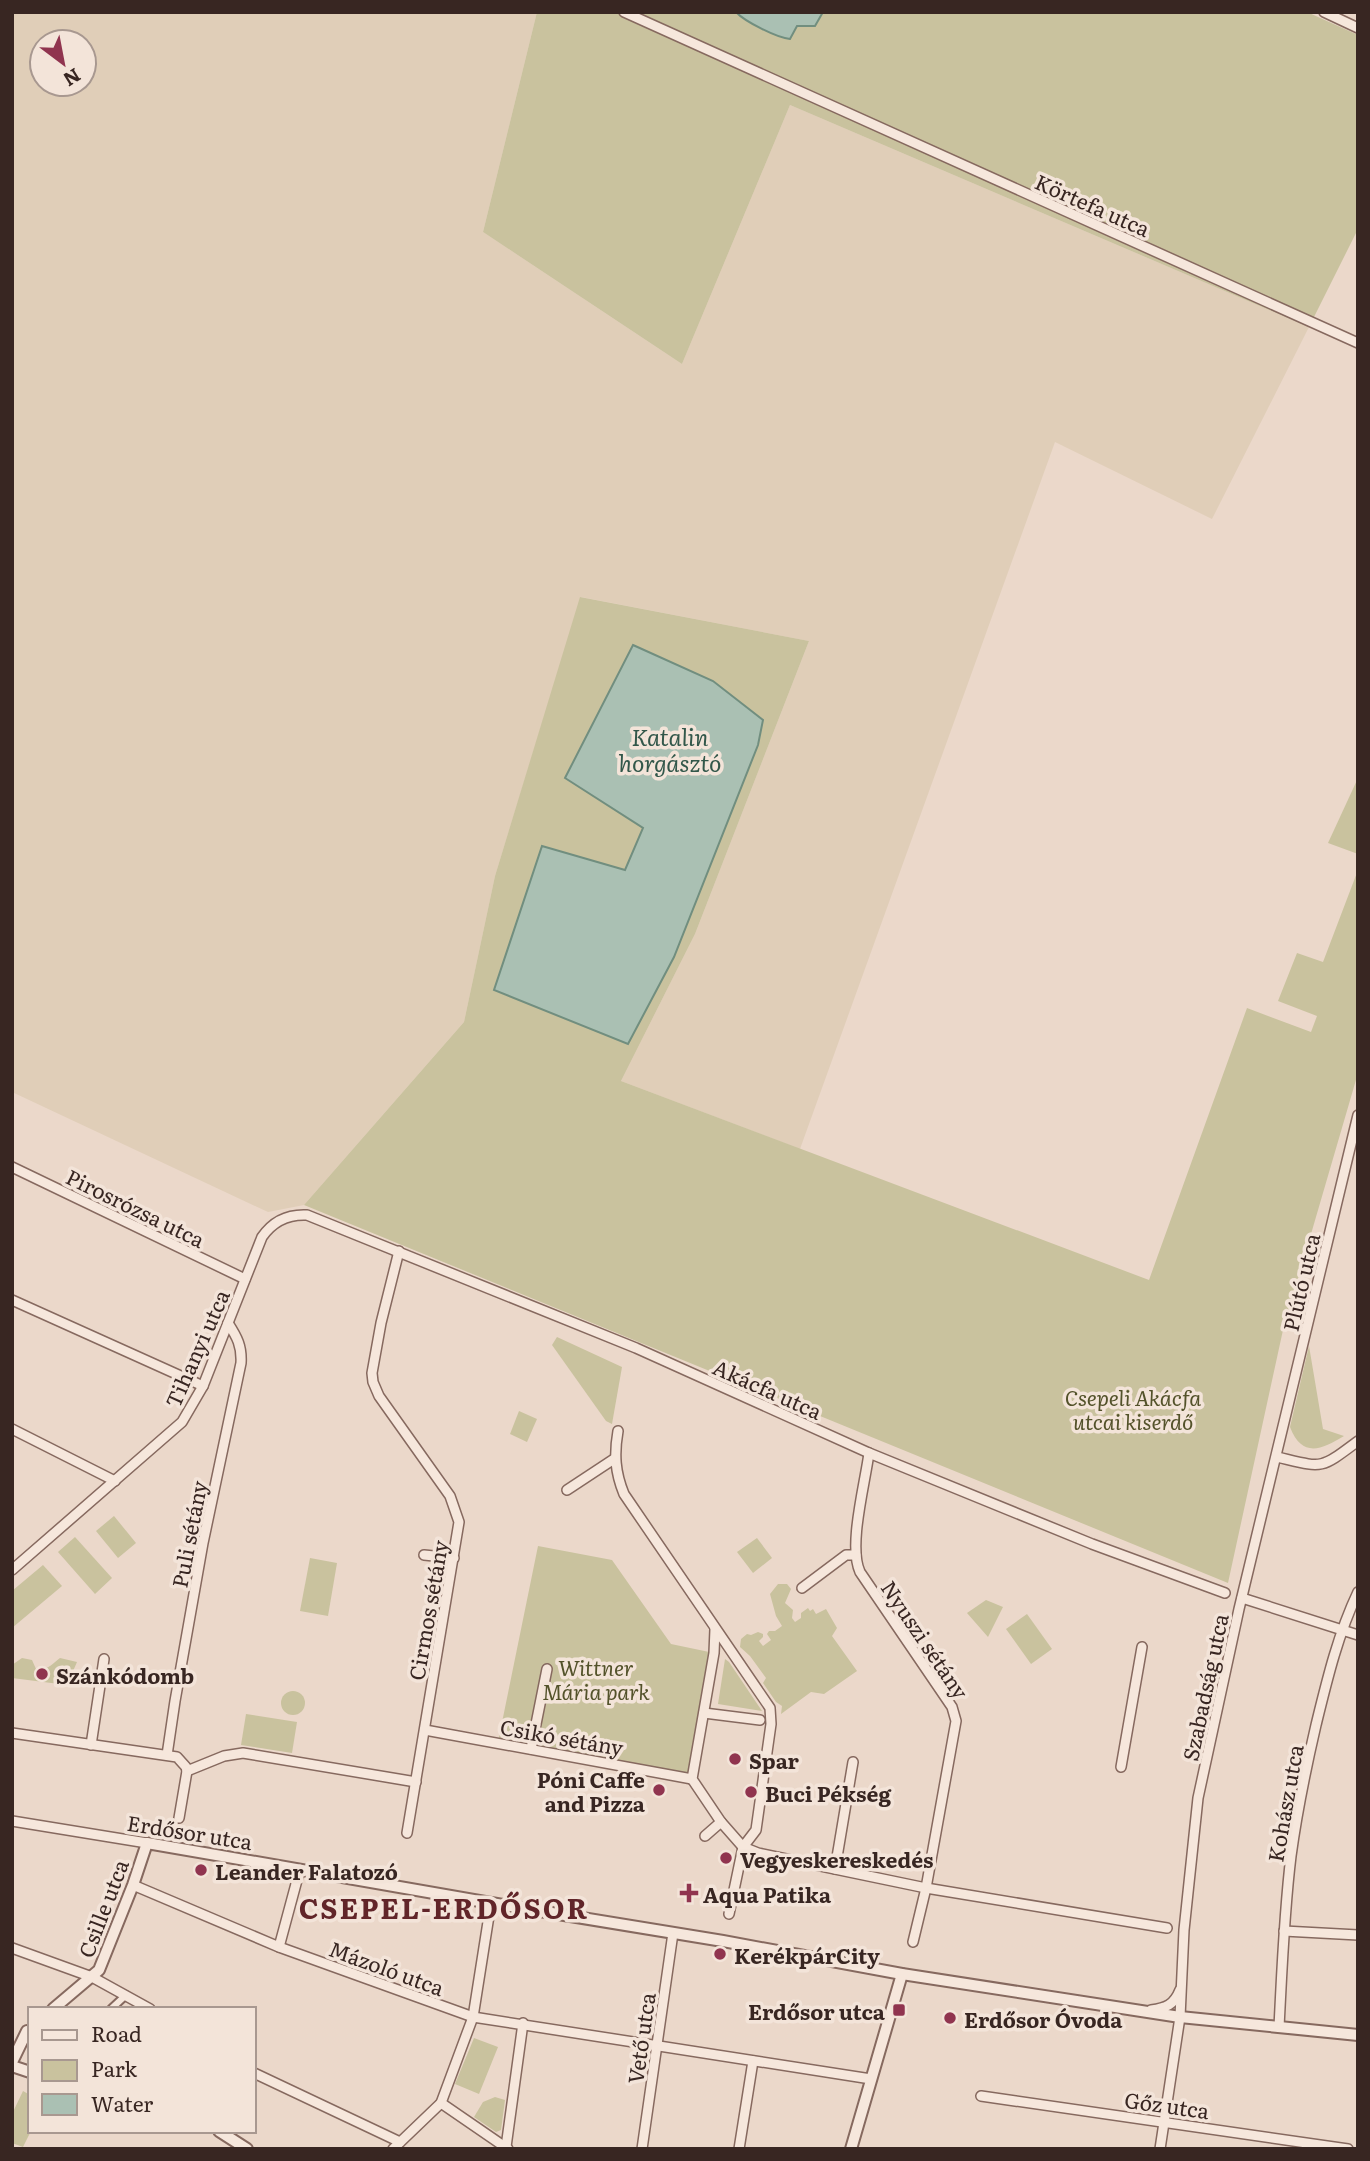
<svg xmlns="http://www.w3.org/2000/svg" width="1370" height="2161" viewBox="0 0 1370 2161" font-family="Literata,serif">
<rect width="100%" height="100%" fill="#ebd8ca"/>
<path fill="#e0ceb8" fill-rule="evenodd" d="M 12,12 L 537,12 L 483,232 L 682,364 L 790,105 L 1309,327 L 1212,519 L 1055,442 L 800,1149 L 621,1081 L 695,934 L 809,641 L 581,597 L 495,876 L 464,1022 L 304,1205 L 268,1212 L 12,1092 ZM 42,42 L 84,42 L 84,84 L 42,84 Z"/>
<g fill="#c9c29e" fill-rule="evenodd">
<path d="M 537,12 L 736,12 C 754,32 790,25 815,26 L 823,12 L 1307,12 L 1358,35 L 1358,229 L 1309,327 L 790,105 L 682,364 L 483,232 Z"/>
<path d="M 580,597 L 809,641 L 695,934 L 621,1081 L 1149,1280 L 1247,1008 L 1311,1032 L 1317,1016 L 1278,1001 L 1297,953 L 1323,962 L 1358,870 L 1358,1073 L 1283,1330 L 1228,1583 L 304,1205 L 464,1022 L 495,876 ZM 758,745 L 674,957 L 543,846 L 625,870 L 643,827 Z"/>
<polygon points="1358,778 1358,854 1328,843"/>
<polygon points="557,1337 622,1367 612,1424 606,1421 552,1345"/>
<path d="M 1309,1346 L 1323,1429 L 1344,1436 C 1321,1450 1302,1458 1290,1427 Z"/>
<polygon points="519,1411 537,1419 527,1442 510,1434"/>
<polygon points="114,1516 136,1543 118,1558 96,1531"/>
<polygon points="75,1537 112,1578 95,1594 58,1552"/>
<polygon points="757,1538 772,1558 753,1573 737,1552"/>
<polygon points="538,1546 612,1560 671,1644 714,1653 692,1779 498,1742"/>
<polygon points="310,1558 337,1563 328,1616 300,1611"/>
<polygon points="43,1565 62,1586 12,1628 12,1591"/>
<polygon points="778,1584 787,1584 791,1589 785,1603 793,1610 792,1618 795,1622 801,1618 801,1613 808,1608 810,1611 813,1609 816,1614 826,1609 837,1628 832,1636 857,1671 824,1694 811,1692 781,1714 782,1706 776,1702 763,1683 766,1678 750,1656 740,1647 741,1639 747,1634 751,1635 758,1632 763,1634 763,1637 759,1641 763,1646 771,1640 767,1634 769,1631 775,1631 782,1626 776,1616 770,1594"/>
<polygon points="986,1600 1003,1607 988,1637 967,1613"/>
<polygon points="1027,1614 1052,1649 1031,1664 1006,1629"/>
<path d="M 22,1658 L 32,1660 L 36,1669 C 47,1671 52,1664 60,1658 L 77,1662 L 67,1685 L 12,1678 L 12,1665 Z"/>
<polygon points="725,1659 729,1662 762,1711 718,1704"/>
<circle cx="293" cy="1703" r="12"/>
<polygon points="246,1714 297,1722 292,1753 241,1745"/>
<polygon points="474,2038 498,2047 479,2094 455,2084"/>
<polygon points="23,2091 30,2095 30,2131 31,2131 23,2147 12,2143 12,2114"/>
<polygon points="495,2097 505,2100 501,2130 496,2132 474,2117 483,2102"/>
</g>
<g fill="#aac0b3" stroke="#718e7f" stroke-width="2">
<path d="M 736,12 L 823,12 L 815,26 L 797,26 L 790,39 C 778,38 745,22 736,12 Z"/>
<polygon points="633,645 713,681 763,720 758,745 674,957 628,1044 494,990 542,846 625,870 643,828 565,778"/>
</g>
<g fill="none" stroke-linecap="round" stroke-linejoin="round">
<defs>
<polyline id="pedestrian" points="111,2009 126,1995"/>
<g id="minor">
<polyline points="624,12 1358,343"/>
<polyline points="1324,12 1358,28"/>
<polyline points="12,1167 245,1279"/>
<polyline points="399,1251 381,1323 372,1373 373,1382 379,1396 450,1496 459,1522 407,1833"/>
<polyline points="12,1300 203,1386"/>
<polyline points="12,1429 115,1481"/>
<path d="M 618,1431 C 614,1454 615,1472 624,1494 L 770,1708 L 771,1724 L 756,1830 L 743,1847 L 729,1914"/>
<path d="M 869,1453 C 865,1484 848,1546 860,1572 L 952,1707 L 956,1721 L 926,1888 L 913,1942"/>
<path d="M 1277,1457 C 1324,1468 1319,1470 1358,1441"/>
<polyline points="567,1490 614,1459"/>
<polyline points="424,1555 454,1558"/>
<path d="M 12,1570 L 182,1422 L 203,1386 L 262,1237 C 273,1221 288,1214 307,1215 L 636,1348 L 869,1453 L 1092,1544 L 1225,1593"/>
<polyline points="802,1588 846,1555 856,1555"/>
<polyline points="1242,1598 1358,1635"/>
<polyline points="715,1629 714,1653 692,1779 721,1822 743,1847 758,1853 926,1888 1167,1928"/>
<polyline points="704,1713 760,1720"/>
<polyline points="425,1730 692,1779"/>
<polyline points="12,1733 177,1757 186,1767 187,1771 179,1818"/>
<polyline points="91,1745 104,1659"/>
<polyline points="531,1749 547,1669"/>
<path d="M 167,1755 L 175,1701 L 203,1543 L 241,1363 C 242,1346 237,1337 228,1323"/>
<polyline points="1121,1767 1142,1647"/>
<polyline points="187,1771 224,1756 243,1753 416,1782"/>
<polyline points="12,1821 147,1843"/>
<polyline points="705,1836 721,1822"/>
<polyline points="835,1869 853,1762"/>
<polyline points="133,1885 279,1947 473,2017 871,2079"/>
<polyline points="1284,1931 1358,1935"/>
<polyline points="279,1947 300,1869"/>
<polyline points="12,1948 92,1977 150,2009"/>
<path d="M 1151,2010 C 1166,2008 1174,2005 1180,1990"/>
<path d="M 1279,2027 C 1282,1970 1284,1913 1291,1856 C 1297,1812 1306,1768 1316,1725 C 1327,1680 1338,1634 1358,1592"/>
<polyline points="254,2073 400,2142"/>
<polyline points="981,2096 1348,2149"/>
<polyline points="441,2103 508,2149"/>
<polyline points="506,2147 523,2023"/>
<polyline points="393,2149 441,2103 473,2017 491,1903"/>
<polyline points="642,2149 673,1933"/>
<polyline points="739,2149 753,2061"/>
<polyline points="1160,2149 1180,2017 1184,1930 1198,1798 1239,1609 1358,1115"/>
</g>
<g id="tertiary">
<polyline points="53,2009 99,1970 133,1885 147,1843 491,1903 723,1941 902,1974 1180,2017 1358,2035"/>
<polyline points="12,2062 27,2031"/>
<polyline points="12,2066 30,2072"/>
<polyline points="219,2131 247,2149"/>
<polyline points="851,2149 902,1974"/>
</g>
</defs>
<use href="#pedestrian" stroke="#86695f" stroke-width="10"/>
<use href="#minor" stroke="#86695f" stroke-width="12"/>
<use href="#tertiary" stroke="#86695f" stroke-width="14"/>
<use href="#pedestrian" stroke="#f6e7dc" stroke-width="6"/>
<use href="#minor" stroke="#f6e7dc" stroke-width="9"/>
<use href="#tertiary" stroke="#f6e7dc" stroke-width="10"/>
</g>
<g fill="#90344f" stroke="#f3e4d9" stroke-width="2.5">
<circle cx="42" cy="1674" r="7"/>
<circle cx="735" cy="1759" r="7"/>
<circle cx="659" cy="1790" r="7"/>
<circle cx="751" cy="1792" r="7"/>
<circle cx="726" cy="1858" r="7"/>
<circle cx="201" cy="1870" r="7"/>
<path d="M685.5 1882.5h7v7h7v7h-7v7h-7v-7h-7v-7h7z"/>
<circle cx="720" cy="1954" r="7"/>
<rect x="892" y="2003" width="14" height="14" rx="3.5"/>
<circle cx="950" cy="2018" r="7"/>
</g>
<g text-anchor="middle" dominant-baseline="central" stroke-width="7" stroke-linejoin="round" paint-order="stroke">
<g font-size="21" fill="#382622" stroke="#f3e4d9">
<text transform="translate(1093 204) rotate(24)">Körtefa utca</text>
<text transform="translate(136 1207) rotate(26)">Pirosrózsa utca</text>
<text transform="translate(1300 1282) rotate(-77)">Plútó utca</text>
<text transform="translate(196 1348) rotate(-66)">Tihanyi utca</text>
<text transform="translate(768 1388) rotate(24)">Akácfa utca</text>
<text transform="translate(188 1534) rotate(-79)">Puli sétány</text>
<text transform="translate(427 1610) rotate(-80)">Cirmos sétány</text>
<text transform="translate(926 1639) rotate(56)">Nyuszi sétány</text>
<text transform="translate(1204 1687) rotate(-78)">Szabadság utca</text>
<text transform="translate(562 1736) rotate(10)">Csikó sétány</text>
<text transform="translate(1284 1803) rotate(-80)">Kohász utca</text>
<text transform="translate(190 1831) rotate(9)">Erdősor utca</text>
<text transform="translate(102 1908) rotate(-69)">Csille utca</text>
<text transform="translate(387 1967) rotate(20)">Mázoló utca</text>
<text transform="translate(640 2038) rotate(-82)">Vető utca</text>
<text transform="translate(1167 2104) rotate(8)">Gőz utca</text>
</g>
<g font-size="21" font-style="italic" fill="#53522a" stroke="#f3e4d9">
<text x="1133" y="1396">Csepeli Akácfa<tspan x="1133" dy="24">utcai kiserdő</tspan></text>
<text x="596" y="1666">Wittner<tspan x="596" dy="24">Mária park</tspan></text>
</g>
<g font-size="21" font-weight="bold" fill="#382622" stroke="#f3e4d9" text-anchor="start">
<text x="56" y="1674">Szánkódomb</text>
<text x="749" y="1759">Spar</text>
<text x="645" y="1778" text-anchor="end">Póni Caffe<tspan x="645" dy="24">and Pizza</tspan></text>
<text x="765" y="1792">Buci Pékség</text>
<text x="740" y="1858">Vegyeskereskedés</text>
<text x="215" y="1870">Leander Falatozó</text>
<text x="703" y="1893">Aqua Patika</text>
<text x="734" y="1954">KerékpárCity</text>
<text x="885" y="2010" text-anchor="end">Erdősor utca</text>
<text x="964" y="2018">Erdősor Óvoda</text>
</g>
<g font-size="23" font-style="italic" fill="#32574a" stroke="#f3e4d9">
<text x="670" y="736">Katalin<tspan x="670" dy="26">horgásztó</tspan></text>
</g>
<g font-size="28" font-weight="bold" letter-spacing="2" fill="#612529" stroke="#f3e4d9">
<text x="444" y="1907">CSEPEL-ERDŐSOR</text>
</g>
</g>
<rect width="1370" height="2161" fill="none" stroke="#382622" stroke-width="28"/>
<rect x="28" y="2007" width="228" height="126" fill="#f3e4d9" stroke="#a89890" stroke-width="2"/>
<rect x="42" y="2030" width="35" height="10" fill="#f6e7dc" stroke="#a89890" stroke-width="2"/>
<text x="91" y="2042" font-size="21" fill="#382622">Road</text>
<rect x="42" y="2060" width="35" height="21" fill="#c9c29e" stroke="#a89890" stroke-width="2"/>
<text x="91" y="2077" font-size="21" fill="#382622">Park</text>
<rect x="42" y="2094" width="35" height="21" fill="#aac0b3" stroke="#a89890" stroke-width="2"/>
<text x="91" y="2112" font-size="21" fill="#382622">Water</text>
<g transform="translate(63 63) rotate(148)"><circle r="33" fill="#f3e4d9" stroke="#a89890" stroke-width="2"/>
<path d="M0-5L12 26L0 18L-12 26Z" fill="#90344f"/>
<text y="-10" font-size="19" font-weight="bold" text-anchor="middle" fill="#382622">N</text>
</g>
</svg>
